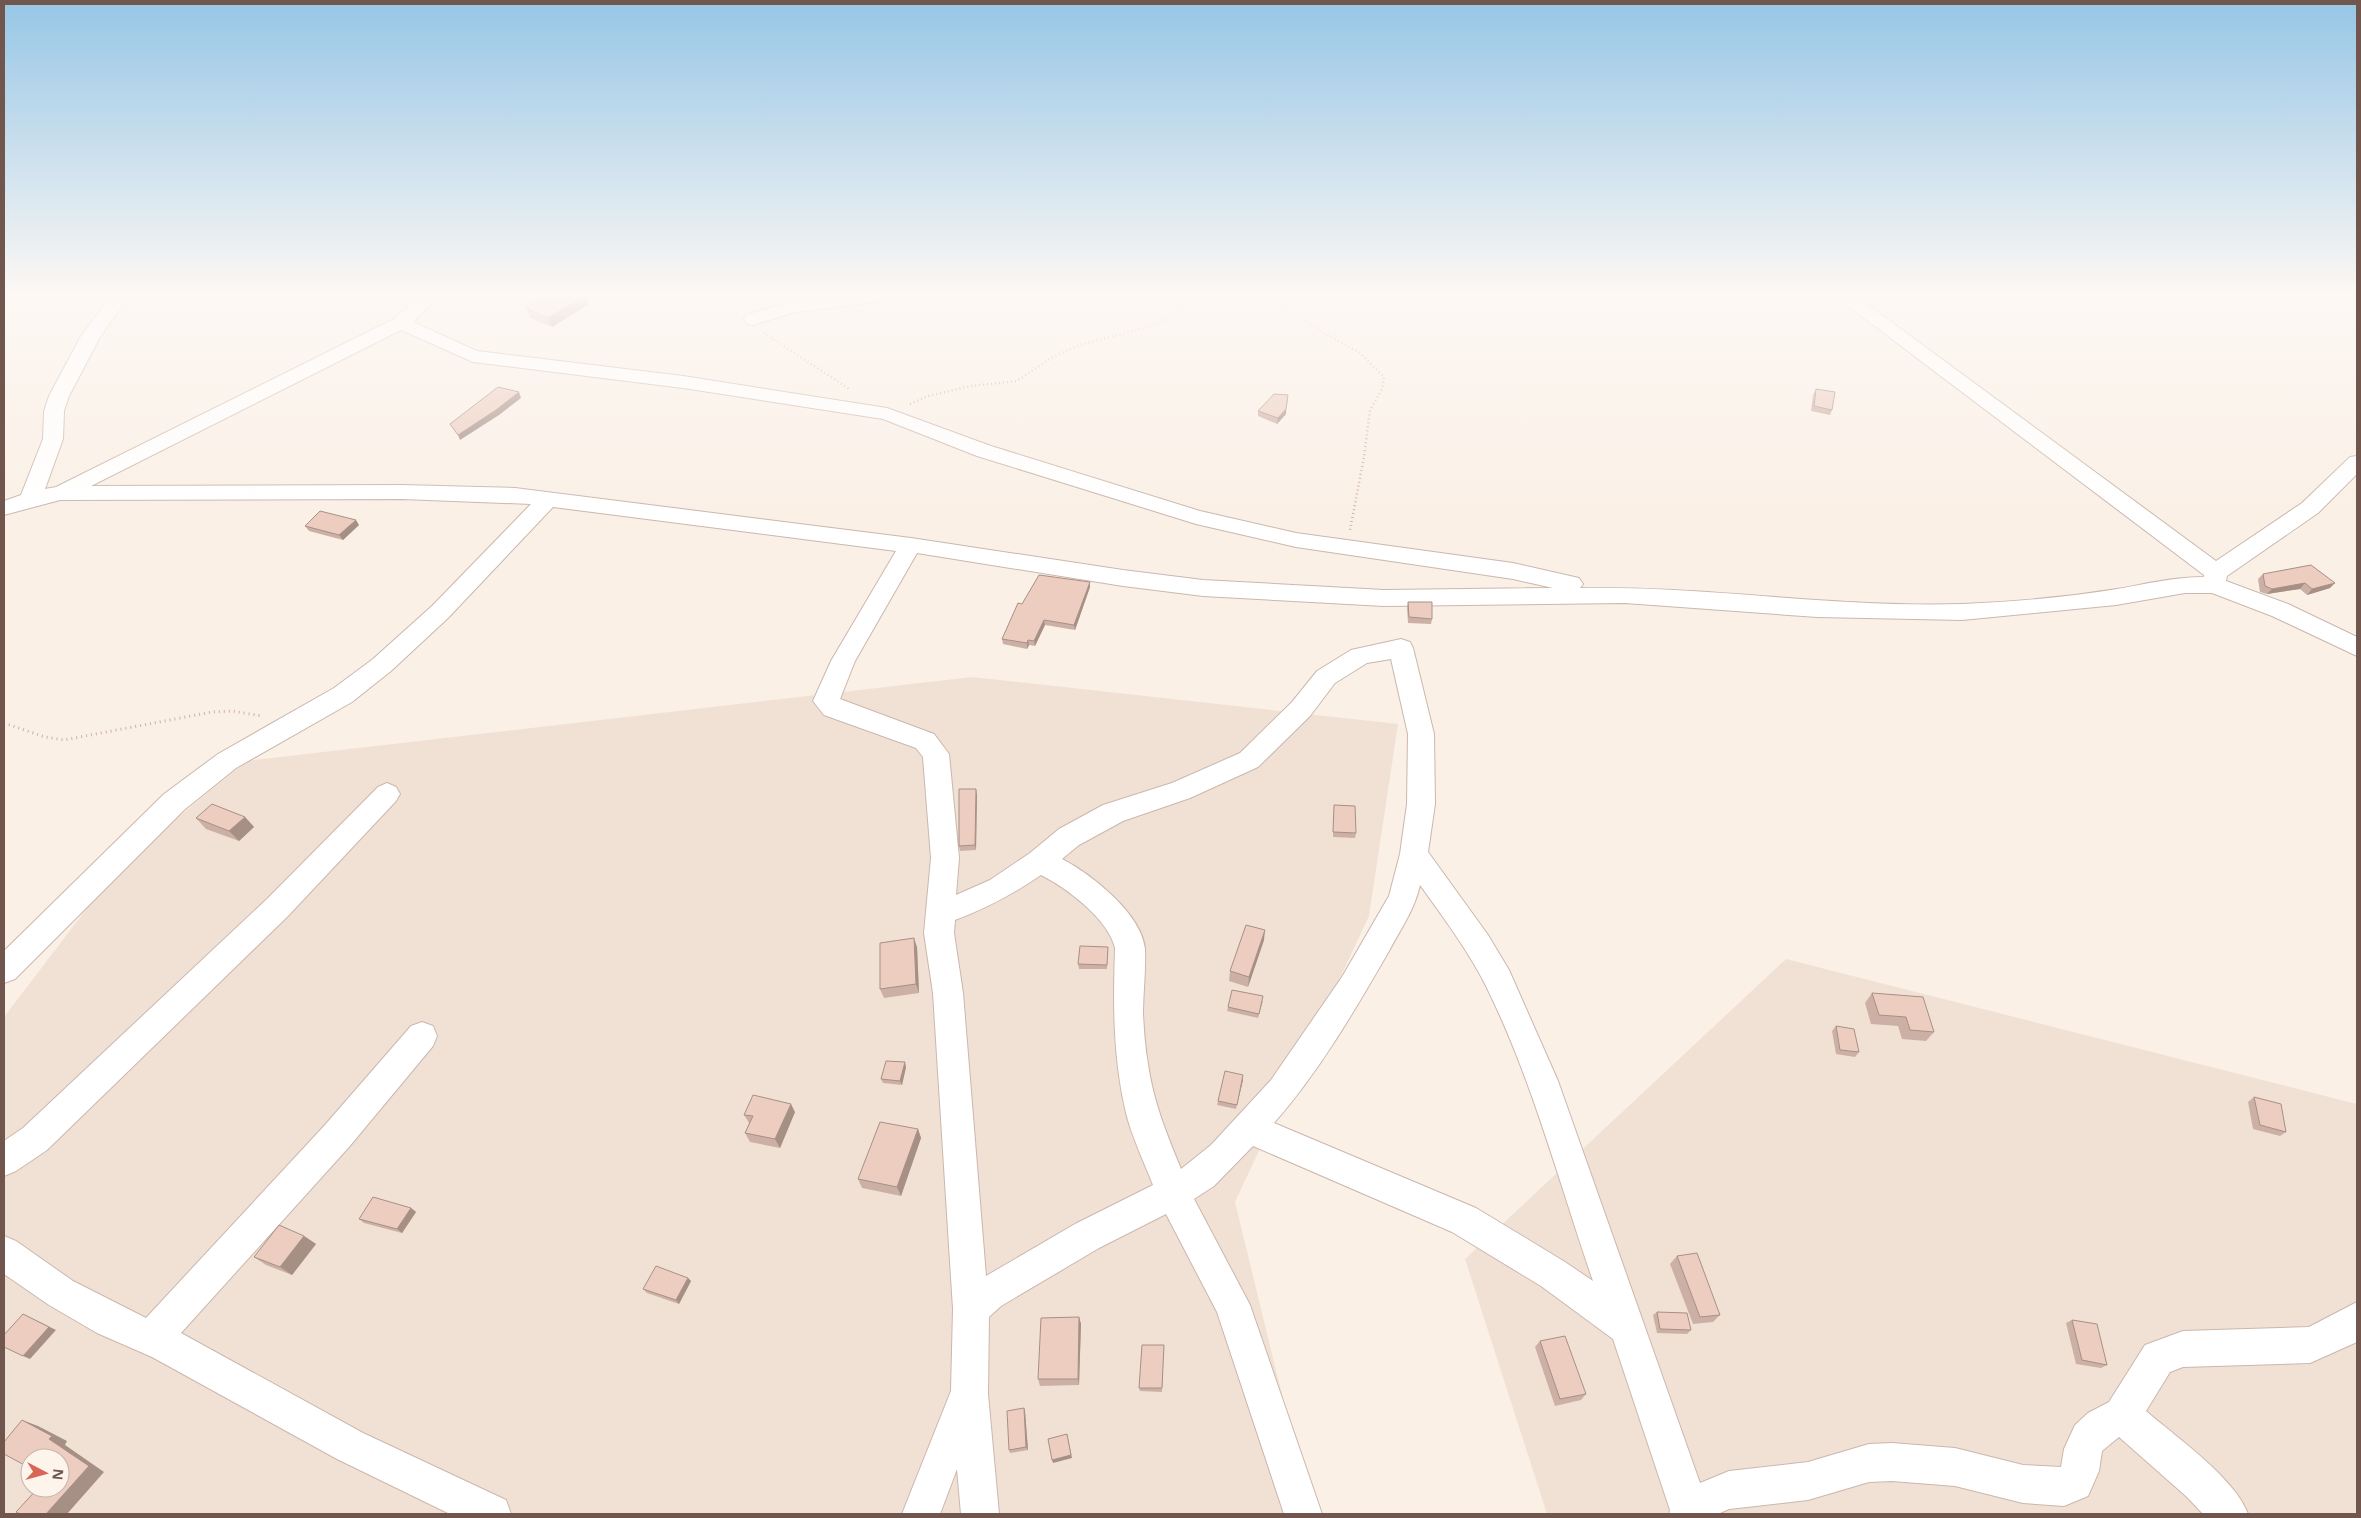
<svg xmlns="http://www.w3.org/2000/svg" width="2361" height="1518" viewBox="0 0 2361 1518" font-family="'Noto Sans',sans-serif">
<rect width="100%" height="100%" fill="#faf0e6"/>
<g fill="#f1e1d5" fill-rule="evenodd">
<path d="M 972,677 L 1398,724 L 1369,916 L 1235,1202 L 1311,1514 L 4,1514 L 4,1017 L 104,886 L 142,847 L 246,761 ZM 30,1458 L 60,1458 L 60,1488 L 30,1488 Z"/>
<polygon points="1786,959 2357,1104 2357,1514 1547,1514 1465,1259"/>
</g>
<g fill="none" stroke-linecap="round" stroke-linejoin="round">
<defs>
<g id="minor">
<path d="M 111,296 L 129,296 L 100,337 L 69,396 L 64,411 L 63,439 L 45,489 L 56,487 L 394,319 L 419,296 L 439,296 L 413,322 L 477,351 L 683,376 L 887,408 L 991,446 L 1200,511 L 1296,533 L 1513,563 L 1579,578 L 1583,584 L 1580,588 C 1708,586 1835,608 1963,604 C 2014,602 2067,597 2117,589 C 2146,584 2174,577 2204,577 L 2204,575 L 1835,296 L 1856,296 L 2216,561 L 2302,503 L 2350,457 L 2357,456 L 2357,474 L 2318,513 L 2227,576 L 2226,581 L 2288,604 L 2357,637 L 2357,656 L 2272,616 L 2212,593 L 2185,593 L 2116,605 L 1962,620 L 1817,617 L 1625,603 L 1384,606 L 1203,596 L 1123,586 L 917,553 L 855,661 L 840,699 L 934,734 L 949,754 L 959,858 L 956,895 L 990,880 L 1030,853 L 1059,829 L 1103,805 L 1172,783 L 1240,753 L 1292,702 L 1317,671 L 1351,650 L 1401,639 L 1410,642 L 1413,648 L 1434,734 L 1435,804 L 1428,852 L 1488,935 L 1509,970 L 1558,1081 L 1700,1483 L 1729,1471 L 1808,1462 L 1869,1444 L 1892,1443 L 1955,1448 L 2023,1465 L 2061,1467 L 2064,1449 L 2075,1425 L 2088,1413 L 2109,1402 L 2145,1345 L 2183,1331 L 2309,1327 L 2357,1302 L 2357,1342 L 2310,1363 L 2183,1367 L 2170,1372 L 2146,1411 C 2176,1437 2235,1478 2248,1514 L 2203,1514 L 2187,1497 L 2119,1437 L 2102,1451 L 2099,1471 L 2088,1496 L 2064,1506 L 2023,1503 L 1955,1486 L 1892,1481 L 1869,1482 L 1808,1500 L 1729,1509 L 1718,1514 L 1669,1514 L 1670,1510 L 1613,1339 L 1541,1286 L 1452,1232 L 1253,1146 L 1214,1186 L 1194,1199 L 1250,1305 L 1322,1514 L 1284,1514 L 1217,1312 L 1166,1214 L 1099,1248 L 1001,1306 L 989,1317 L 988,1394 L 999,1514 L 961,1514 L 957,1469 L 940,1514 L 902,1514 L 951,1391 L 953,1309 L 933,993 L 924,933 L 931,858 L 923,757 L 916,748 L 824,715 L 813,701 L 831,661 L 896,551 L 553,507 L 448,618 L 391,671 L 352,702 L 236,768 L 184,810 L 15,979 L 4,983 L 4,951 L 164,794 L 218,754 L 334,688 L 373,659 L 432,606 L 531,504 L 402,499 L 60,500 L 4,515 L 4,501 L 21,495 L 43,439 L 44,411 L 49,396 L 81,336 ZM 401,330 L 473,362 L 683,388 L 883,419 L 977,456 L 1196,524 L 1296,547 L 1513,579 L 1553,588 L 1384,590 L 1203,580 L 1123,570 L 911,538 L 515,488 L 402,485 L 91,486 ZM 1391,659 L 1408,734 L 1407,804 L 1400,854 L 1389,896 L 1342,977 L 1271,1080 L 1211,1145 L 1181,1169 C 1167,1135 1153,1101 1148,1064 C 1145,1048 1144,1031 1143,1014 C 1143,993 1146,971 1145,949 C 1142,914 1091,874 1062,859 L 1079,845 L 1123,821 L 1190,798 L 1258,767 L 1310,716 L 1335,683 L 1367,663 ZM 1041,875 C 1067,888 1108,919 1115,948 C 1113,1004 1113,1058 1126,1113 C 1132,1137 1144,1162 1153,1185 L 1075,1224 L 986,1276 L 963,993 L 954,933 L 955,920 C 987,908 1013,894 1041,875 ZM 1420,885 C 1443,917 1467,949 1485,984 C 1532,1078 1559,1183 1593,1281 L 1565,1262 L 1476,1208 L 1274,1123 C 1319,1072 1355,1010 1389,951 C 1400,930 1415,909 1420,885 Z"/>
<polygon points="835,296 886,296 883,300 877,302 795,312 753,325 746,323 744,319 746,315 793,301"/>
<polygon points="387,783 396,787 400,794 396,801 288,916 47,1150 16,1171 4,1176 4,1141 23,1128 268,898 378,787"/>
<polygon points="422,1022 433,1026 437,1036 433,1046 349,1147 181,1333 363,1433 506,1500 511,1514 450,1514 337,1459 152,1357 97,1333 49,1305 4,1274 4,1236 16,1241 73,1281 146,1318 325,1125 411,1026"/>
</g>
</defs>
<use href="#minor" stroke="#cbb7ad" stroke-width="2"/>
<g stroke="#d2b0a3" stroke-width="2.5" stroke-dasharray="1 3" stroke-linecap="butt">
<polyline points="736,296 743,306"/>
<polyline points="1267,296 1329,336 1359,352 1384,377 1382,389 1370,410 1364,457 1350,530"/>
<polyline points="764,333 851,390"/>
<polyline points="910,404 928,396 971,386 1017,381 1051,358 1079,345 1152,326 1180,312 1197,296"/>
</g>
<polyline stroke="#d2b0a3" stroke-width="3" stroke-dasharray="1 4" stroke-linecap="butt" points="4,723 45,737 64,740 212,712 232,711 262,716"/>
<use href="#minor" fill="#fff" fill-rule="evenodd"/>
</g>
<g fill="#ccb0a5">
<polygon points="548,296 586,296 589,304 552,327 530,318 526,308"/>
<polygon points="1816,389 1832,410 1830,415 1811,411 1813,395"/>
<polygon points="1288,395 1286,414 1277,424 1258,416 1258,411"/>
<polygon points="359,525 343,540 309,531 305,526"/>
<polygon points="2263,574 2330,588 2307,595 2300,589 2267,594 2260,592 2258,579"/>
<polygon points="1090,582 1090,587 1075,630 1045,625 1035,646 1029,645 1027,649 1003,644 1002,639 1022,604"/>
<polygon points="1408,602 1432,619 1431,624 1408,623 1407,608"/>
<polygon points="977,795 976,850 960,851 959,846"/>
<polygon points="1334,805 1356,833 1355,838 1333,837"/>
<polygon points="245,817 254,827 239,841 206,829 196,818"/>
<polygon points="1264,940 1248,987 1229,981 1230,971"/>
<polygon points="917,947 919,993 884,998 880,989"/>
<polygon points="1108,951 1107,969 1079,969 1078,964"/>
<polygon points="1872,993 1934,1032 1926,1041 1902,1039 1898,1026 1871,1024 1865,1003"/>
<polygon points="1263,1001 1258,1018 1227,1011 1228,1007"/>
<polygon points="1836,1026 1859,1052 1855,1057 1836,1054 1832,1031"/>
<polygon points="906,1067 902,1085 883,1083 881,1079"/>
<polygon points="1243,1080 1236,1109 1217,1105 1218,1101"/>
<polygon points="2254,1097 2286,1132 2280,1136 2253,1129 2248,1102"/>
<polygon points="795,1112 780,1148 750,1142 745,1133 749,1123 744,1115"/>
<polygon points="918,1129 921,1138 901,1196 862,1188 858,1179"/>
<polygon points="411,1208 416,1212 402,1233 364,1223 359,1219"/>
<polygon points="304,1236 316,1244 292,1275 266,1265 254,1257"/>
<polygon points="1677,1256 1720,1315 1713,1322 1693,1324 1670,1264"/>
<polygon points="688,1278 691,1281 679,1304 647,1293 643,1289"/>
<polygon points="1657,1312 1691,1330 1687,1334 1657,1333 1653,1315"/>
<polygon points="1079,1317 1081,1324 1079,1385 1040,1386 1038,1379"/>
<polygon points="2072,1320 2107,1365 2101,1368 2076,1364 2066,1323"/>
<polygon points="1540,1341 1586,1394 1581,1400 1555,1406 1535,1347"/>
<polygon points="1164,1345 1162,1392 1140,1391 1139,1388"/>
<polygon points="1024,1408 1025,1411 1028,1450 1010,1453 1009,1450"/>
</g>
<g fill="#a69086">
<polygon points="584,296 586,296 589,304 552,327 548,318"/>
<polygon points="519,392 521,398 499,415 460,440 458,435"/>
<polygon points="1286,409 1286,414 1277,424 1278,418"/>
<polygon points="356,520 359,525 343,540 339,535"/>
<polygon points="1090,582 1090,587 1075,630 1074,625"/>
<polygon points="2305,583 2300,589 2267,594 2272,589"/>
<polygon points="2335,583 2330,588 2307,595 2312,589"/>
<polygon points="1044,620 1045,625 1035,646 1034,641"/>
<polygon points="1028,640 1029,645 1027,649 1027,643"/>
<polygon points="976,789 977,795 976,850 975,845"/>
<polygon points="245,817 254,827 239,841 229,831"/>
<polygon points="1265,930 1264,940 1248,987 1249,977"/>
<polygon points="914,938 917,947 919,993 916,984"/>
<polygon points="905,1062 906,1067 902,1085 900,1081"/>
<polygon points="1243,1075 1243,1080 1236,1109 1237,1105"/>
<polygon points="791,1104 795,1112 780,1148 775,1139"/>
<polygon points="918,1129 921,1138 901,1196 897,1187"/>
<polygon points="411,1208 416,1212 402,1233 397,1229"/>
<polygon points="304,1236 316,1244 292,1275 280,1267"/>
<polygon points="688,1278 691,1281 679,1304 676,1300"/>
<polygon points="23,1314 56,1330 30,1359 23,1356"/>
<polygon points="1079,1317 1081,1324 1079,1385 1078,1379"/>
<polygon points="1024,1408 1025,1411 1028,1450 1026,1447"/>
<polygon points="22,1420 38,1426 67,1441 65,1445 104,1472 67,1514 46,1514 49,1439"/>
<polygon points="1067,1434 1072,1458 1053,1463 1052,1460"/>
</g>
<g fill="#edcdc0" stroke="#a69086">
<polygon points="548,296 584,296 548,318 526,308"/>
<polygon points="498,387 519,392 496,410 458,435 450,424"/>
<polygon points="1816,389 1835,392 1832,410 1814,406"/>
<polygon points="1274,394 1288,395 1286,409 1278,418 1258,411"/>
<polygon points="320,511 356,520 339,535 305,526"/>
<polygon points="2311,565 2335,583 2312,589 2305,583 2272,589 2265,586 2263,574"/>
<polygon points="1039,575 1090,582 1074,625 1044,620 1034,641 1028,640 1027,643 1002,639 1018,603 1022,604"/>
<polygon points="1408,602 1432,602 1432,619 1409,617"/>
<polygon points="959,789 976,789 975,845 959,846"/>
<polygon points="212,804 245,817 229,831 196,818"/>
<polygon points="1334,805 1355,806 1356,833 1333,832"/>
<polygon points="1246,925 1265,930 1249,977 1230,971"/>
<polygon points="914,938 916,984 880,989 880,943"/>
<polygon points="1080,946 1108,947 1107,965 1078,964"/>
<polygon points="1232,990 1263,996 1259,1014 1228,1007"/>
<polygon points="1872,993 1923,997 1934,1032 1910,1030 1906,1017 1879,1015"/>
<polygon points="1836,1026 1854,1029 1859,1052 1840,1050"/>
<polygon points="886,1061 905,1062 900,1081 881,1079"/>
<polygon points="1225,1071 1243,1075 1237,1105 1218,1101"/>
<polygon points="753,1095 791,1104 775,1139 745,1133 753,1116 744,1115"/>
<polygon points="2254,1097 2281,1104 2286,1132 2260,1125"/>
<polygon points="880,1122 918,1129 897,1187 858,1179"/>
<polygon points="373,1197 411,1208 397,1229 359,1219"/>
<polygon points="279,1225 304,1236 280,1267 254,1257"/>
<polygon points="1697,1253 1720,1315 1700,1317 1677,1256"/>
<polygon points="656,1266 688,1278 676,1300 643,1289"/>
<polygon points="1657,1312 1687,1313 1691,1330 1660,1329"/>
<polygon points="23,1314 49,1327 23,1356 4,1347 4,1335"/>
<polygon points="1079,1317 1078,1379 1038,1379 1041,1318"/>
<polygon points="2072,1320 2097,1324 2107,1365 2082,1360"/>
<polygon points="1565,1336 1586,1394 1560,1399 1540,1341"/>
<polygon points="1142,1345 1164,1345 1162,1388 1139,1388"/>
<polygon points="1024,1408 1026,1447 1009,1450 1007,1411"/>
<polygon points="22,1420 52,1436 49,1439 89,1466 46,1514 20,1514 16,1512 38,1488 60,1488 60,1458 30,1458 30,1468 4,1454 4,1442"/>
<polygon points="1067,1434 1071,1455 1052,1460 1048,1439"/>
</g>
<linearGradient id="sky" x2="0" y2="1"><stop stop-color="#96c6e6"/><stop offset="0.58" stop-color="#fdf8f4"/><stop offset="1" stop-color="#fdf8f4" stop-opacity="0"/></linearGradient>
<rect width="2361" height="509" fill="url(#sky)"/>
<rect width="2361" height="1518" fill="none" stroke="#71564d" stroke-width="10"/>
<g transform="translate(45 1473) rotate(96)"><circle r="24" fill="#fdf4ec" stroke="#c5b5ac"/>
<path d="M0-4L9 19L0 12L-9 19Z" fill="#d96556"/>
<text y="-8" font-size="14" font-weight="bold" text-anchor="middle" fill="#71564d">N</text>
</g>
</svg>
